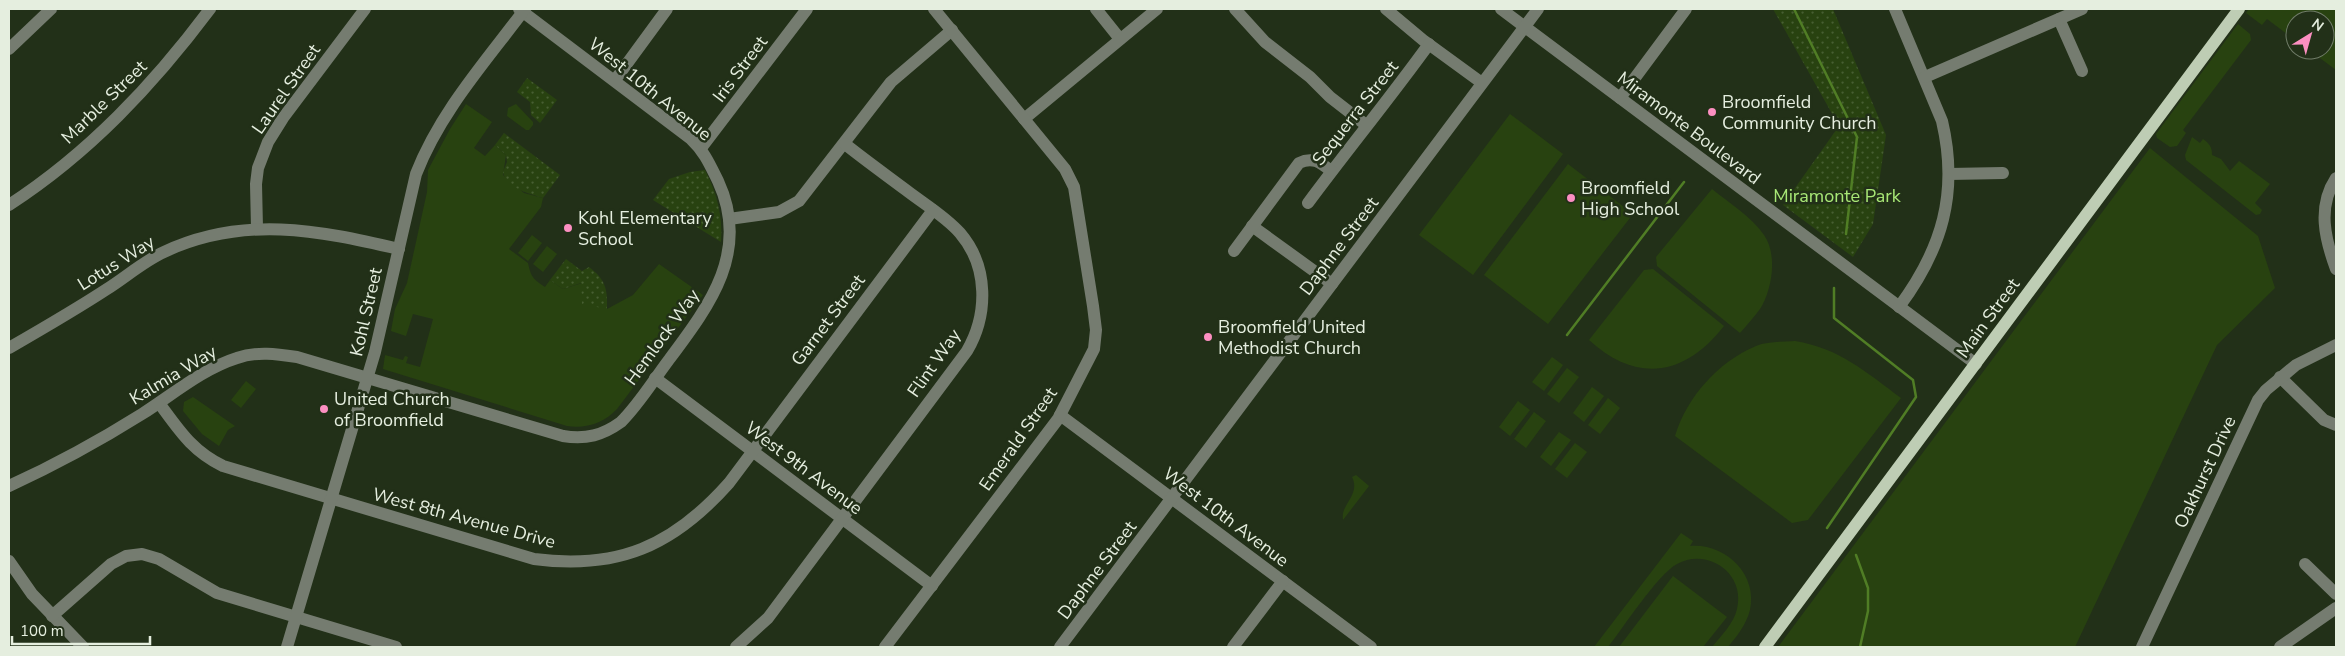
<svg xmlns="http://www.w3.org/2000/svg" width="2345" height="656" viewBox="0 0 2345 656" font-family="'Nunito Sans',sans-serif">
<defs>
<pattern id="park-dots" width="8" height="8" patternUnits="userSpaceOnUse" patternTransform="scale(1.25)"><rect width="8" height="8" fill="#284210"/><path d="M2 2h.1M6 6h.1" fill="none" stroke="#475e32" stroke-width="1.8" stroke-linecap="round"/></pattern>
</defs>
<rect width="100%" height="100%" fill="#223018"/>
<g fill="#284210">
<polygon points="2249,9 2335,9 2336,70 2309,50 2325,50 2325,20 2295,20 2295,40 2267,19 2262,25 2246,13"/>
<polygon points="2238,24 2250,34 2251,40 2183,130 2186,133 2177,146 2170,147 2157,138 2156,134"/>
<path d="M 466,104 L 492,122 L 474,148 L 485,156 L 495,145 L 506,155 L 503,175 L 524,193 L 543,198 L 541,207 L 509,249 L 528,263 C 531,277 533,279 545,287 L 550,280 L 563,289 L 582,283 L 607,309 L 633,295 L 659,264 L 703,295 L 617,409 C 604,423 586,429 567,426 L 383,369 L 385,355 L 403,360 L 405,356 L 408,357 L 406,363 L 420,367 L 433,319 L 413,314 L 406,336 L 391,331 L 395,309 L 407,283 L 427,192 L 428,170 L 450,129 Z"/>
<polygon points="516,104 533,122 533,125 529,130 526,130 507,116 508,108"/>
<polygon points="1510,114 1563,154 1473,275 1419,235"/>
<path d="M 2192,137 L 2200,143 L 2203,139 C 2210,144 2212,147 2212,155 L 2221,159 L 2230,171 L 2239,161 L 2270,184 L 2255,203 L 2262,210 L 2260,214 L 2256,215 L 2186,160 L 2185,155 Z"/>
<polygon points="2150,148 2258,236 2275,288 2217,345 2075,647 1778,647"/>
<polygon points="1568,164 1633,214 1548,324 1484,275"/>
<path d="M 1712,189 C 1729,203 1752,217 1764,235 C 1778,255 1772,290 1760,309 C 1754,317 1747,325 1740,333 L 1657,266 L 1656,257 Z"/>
<polygon points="532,235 542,243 528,261 518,253"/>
<polygon points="547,246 557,254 543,272 533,264"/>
<path d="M 1653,269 L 1724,326 C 1685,376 1637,384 1589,340 L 1644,270 Z"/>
<path d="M 1795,341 C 1839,348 1866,372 1901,398 L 1808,520 L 1792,523 L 1675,436 C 1687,397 1718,362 1756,346 C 1768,341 1782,342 1795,341 Z"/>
<polygon points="1552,357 1563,365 1544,391 1532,382"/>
<polygon points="1567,368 1579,377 1559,403 1547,394"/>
<polygon points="246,381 256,389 241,408 231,400"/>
<polygon points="1592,387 1604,396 1584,422 1573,413"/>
<polygon points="193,397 235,426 228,430 219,446 202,434 183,411 184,402"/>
<polygon points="1608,398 1620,408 1600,434 1588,425"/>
<polygon points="1518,401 1530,410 1510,436 1499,427"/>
<polygon points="1534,412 1546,421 1526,448 1514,439"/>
<polygon points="1559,432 1571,440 1551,466 1540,457"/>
<polygon points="1575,443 1587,452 1567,478 1555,469"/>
<path d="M 1356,475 L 1369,486 L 1343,520 C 1340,504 1361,495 1352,477 Z"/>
<path d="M 1681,533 L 1693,541 L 1690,546 C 1725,543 1758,574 1750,610 C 1746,625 1737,636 1728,647 L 1712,647 C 1721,636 1734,623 1737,609 C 1746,573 1707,547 1677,564 C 1658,574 1623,628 1608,647 L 1594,647 Z"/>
<polygon points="1673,576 1727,617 1703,647 1619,647"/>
</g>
<g fill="url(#park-dots)">
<polygon points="1773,9 1833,9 1886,135 1873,224 1853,257 1783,205 1839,126"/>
<polygon points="527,78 557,100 540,123 531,115 530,102 517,92"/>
<path d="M 504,133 L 560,175 L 543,198 C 530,194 506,188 503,172 L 507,162 L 506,155 L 495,145 Z"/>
<path d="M 705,170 C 717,193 723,217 721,242 L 653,200 L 669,179 L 690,172 Z"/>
<path d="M 566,259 L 582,271 L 589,267 C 605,279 608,289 607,309 L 582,304 L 581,283 L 563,289 L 550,280 Z"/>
</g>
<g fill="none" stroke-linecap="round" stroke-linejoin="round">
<g stroke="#507d25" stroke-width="2.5">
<polyline points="1794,9 1857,137 1846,234"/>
<polyline points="1567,335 1684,182"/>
<polyline points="1827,528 1916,397 1913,380 1834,318 1834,288"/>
<polyline points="1856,555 1868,588 1868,611 1860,647"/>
</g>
<g stroke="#757c70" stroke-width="12">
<polyline points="1096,9 1120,39"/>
<polyline points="1235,9 1265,42 1310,77 1330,97 1366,125"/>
<polyline points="1386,9 1423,40 1482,83"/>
<polyline points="1501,9 1976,364"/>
<path d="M 1895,9 L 1942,121 C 1959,193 1942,249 1899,307"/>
<polyline points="2059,19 2082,71"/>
<polyline points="9,49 51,9"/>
<polyline points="1925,77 2082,9"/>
<polyline points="615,80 667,9"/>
<polyline points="1620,98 1686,9"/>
<polyline points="1024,119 1157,9"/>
<polyline points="701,148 807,9"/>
<polyline points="1949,174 2003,173"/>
<path d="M 2336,178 C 2317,207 2325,239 2336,269"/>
<path d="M 1308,203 C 1348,149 1390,98 1429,44"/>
<path d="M 9,205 C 89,153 153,85 210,9"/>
<polyline points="729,219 779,212 799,201 891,82 952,30"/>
<polyline points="1252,226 1332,284"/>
<polyline points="257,228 256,184 258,168 268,142 283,118 365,9"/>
<path d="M 1234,251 L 1299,163 C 1313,156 1321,163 1331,171"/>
<path d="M 9,348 C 42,329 75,310 107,289 C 126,277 144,261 164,252 C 243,215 318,230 399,249"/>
<polyline points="2280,377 2324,420 2336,425"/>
<polyline points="655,378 932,586"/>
<path d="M 159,403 C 179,430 192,451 223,466 L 534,559 C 618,570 673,546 729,483 L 933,210"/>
<polyline points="1060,415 1371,647"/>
<path d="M 9,486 C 55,465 99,441 142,414 C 172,395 202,369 237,358 C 257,351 277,354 297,357 L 563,436 C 586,440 603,435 621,422 C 639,404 653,381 668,361 C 709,306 751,252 718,181 C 710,165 704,151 691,139 L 519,9"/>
<polyline points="9,561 32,594 83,647"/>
<polyline points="2305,564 2336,594"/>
<polyline points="52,616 111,564 126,556 142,554 159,559 217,593 396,647"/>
<path d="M 287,647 L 375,352 L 416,174 C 440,112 486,61 525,9"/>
<path d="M 736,647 L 768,618 L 967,351 C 988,315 989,267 960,233 C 945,216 924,204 906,190 C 886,175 865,160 845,144"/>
<polyline points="885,647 1058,419 1094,349 1096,330 1093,306 1074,187 1065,169 934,9"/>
<polyline points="1060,647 1538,9"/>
<polyline points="1233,647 1283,581"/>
<polyline points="2142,647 2258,400 2266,390 2296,365 2336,345"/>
<polyline points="2280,647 2336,608"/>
</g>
<polyline stroke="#becdb4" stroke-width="12" points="1765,647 2239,9"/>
</g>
<g fill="#fc8fc1" stroke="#223018" stroke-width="2">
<circle cx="1712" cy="112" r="5"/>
<circle cx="1571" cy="198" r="5"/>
<circle cx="568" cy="228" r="5"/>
<circle cx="1208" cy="337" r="5"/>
<circle cx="324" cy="409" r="5"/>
</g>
<g text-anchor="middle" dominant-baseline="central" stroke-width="5" stroke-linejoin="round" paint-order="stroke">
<g font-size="18" fill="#e5eedf" stroke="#223018">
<text transform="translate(740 69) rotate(-53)">Iris Street</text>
<text transform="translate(286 89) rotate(-55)">Laurel Street</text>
<text transform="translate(650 89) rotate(39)">West 10th Avenue</text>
<text transform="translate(104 102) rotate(-44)">Marble Street</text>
<text transform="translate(1355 113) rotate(-52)">Sequerra Street</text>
<text transform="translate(1689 128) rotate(37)">Miramonte Boulevard</text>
<text transform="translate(1339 246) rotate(-53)">Daphne Street</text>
<text transform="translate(116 263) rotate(-32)">Lotus Way</text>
<text transform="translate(366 312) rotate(-77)">Kohl Street</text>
<text transform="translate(1988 318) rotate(-54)">Main Street</text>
<text transform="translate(828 320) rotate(-53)">Garnet Street</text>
<text transform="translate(662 337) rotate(-54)">Hemlock Way</text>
<text transform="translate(934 363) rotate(-55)">Flint Way</text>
<text transform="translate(173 375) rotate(-31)">Kalmia Way</text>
<text transform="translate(1018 439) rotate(-55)">Emerald Street</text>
<text transform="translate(804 468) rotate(37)">West 9th Avenue</text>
<text transform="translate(2205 472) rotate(-65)">Oakhurst Drive</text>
<text transform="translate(1226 517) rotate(37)">West 10th Avenue</text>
<text transform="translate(464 518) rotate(15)">West 8th Avenue Drive</text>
<text transform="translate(1097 570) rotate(-53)">Daphne Street</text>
</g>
<g font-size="18" fill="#e5eedf" stroke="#223018" text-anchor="start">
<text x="1722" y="102">Broomfield<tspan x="1722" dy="21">Community Church</tspan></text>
<text x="1581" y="188">Broomfield<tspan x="1581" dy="21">High School</tspan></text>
<text x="578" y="218">Kohl Elementary<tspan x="578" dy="21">School</tspan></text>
<text x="1218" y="327">Broomfield United<tspan x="1218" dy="21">Methodist Church</tspan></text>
<text x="334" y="399">United Church<tspan x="334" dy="21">of Broomfield</tspan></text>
</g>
<g font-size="18" fill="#a8e776" stroke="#223018">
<text x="1837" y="196">Miramonte Park</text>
</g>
</g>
<rect width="2345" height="656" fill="none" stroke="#e5eedf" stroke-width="20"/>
<g transform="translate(2310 35) rotate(37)"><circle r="24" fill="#223018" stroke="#707c68"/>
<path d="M0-4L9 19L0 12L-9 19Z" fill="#fc8fc1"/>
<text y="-8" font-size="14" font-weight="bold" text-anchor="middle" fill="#e5eedf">N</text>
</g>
<path d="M12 636v8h138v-8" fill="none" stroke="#e5eedf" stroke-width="2.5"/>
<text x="20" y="636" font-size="15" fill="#e5eedf" stroke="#223018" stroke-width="4" paint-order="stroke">100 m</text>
</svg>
